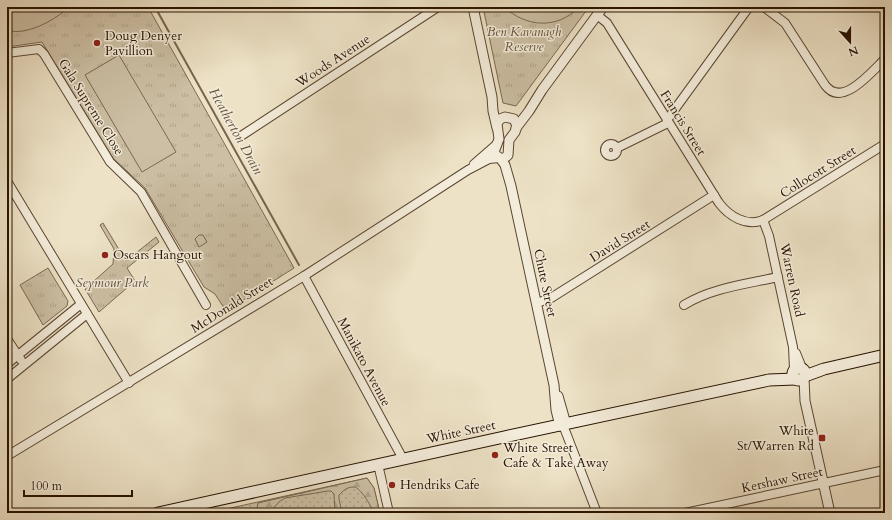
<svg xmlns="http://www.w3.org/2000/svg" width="892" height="520" viewBox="0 0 892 520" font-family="Cardo,serif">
<defs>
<pattern id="grass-dots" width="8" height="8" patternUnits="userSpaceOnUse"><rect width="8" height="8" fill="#ccbfa4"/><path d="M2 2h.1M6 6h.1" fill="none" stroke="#afa38b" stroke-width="1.8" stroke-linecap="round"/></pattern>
<pattern id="forest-firs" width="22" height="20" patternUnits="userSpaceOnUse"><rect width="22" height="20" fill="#ccbfa4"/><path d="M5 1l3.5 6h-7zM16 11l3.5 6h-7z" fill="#afa38b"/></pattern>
<pattern id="park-tufts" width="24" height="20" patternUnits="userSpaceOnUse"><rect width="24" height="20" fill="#ccbfa4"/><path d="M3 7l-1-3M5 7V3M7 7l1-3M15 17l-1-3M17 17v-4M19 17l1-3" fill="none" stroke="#afa38b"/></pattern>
</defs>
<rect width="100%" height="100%" fill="#ede2c6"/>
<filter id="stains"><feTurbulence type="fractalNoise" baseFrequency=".005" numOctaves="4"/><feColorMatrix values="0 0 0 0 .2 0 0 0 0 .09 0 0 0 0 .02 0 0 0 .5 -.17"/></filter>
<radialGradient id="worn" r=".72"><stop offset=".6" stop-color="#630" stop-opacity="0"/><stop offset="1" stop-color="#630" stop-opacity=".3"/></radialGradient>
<polygon fill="url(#grass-dots)" stroke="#7a6852" points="367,478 374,488 380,513 208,513"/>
<path fill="url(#forest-firs)" stroke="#7a6852" d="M 367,478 L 374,488 L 380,513 L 374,513 C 371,506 360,486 353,487 C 347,487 343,491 339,495 L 339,499 L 342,513 L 335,513 L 334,494 L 331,491 L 328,491 L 285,498 L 279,502 L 269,513 L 256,513 L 258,503 Z"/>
<g fill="url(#park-tufts)" stroke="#7a6852">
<polygon points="7,7 148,7 294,268 226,311 215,294 204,287 145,188 113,158 42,42 7,47"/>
<polygon points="483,7 589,7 516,106 503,103"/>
<polygon points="103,223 126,261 156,237 159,242 127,268 135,281 99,312 85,289 113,264 114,249 100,225"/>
<polygon points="48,268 68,301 67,306 43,325 20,285"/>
</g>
<g fill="#ccbfa4" stroke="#7a6852">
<path d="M 7,7 L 69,7 C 57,18 40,28 23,31 C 18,32 12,31 7,31 Z"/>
<path d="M 504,7 L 579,7 C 557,30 526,27 504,7 Z"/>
<polygon points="119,55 176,152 142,172 85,75"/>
<polygon points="199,235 203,235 207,242 199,247 195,239"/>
</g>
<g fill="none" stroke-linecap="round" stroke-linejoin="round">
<polyline stroke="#76644f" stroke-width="2" points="155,7 299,265"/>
<defs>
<g id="minor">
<path d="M 764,7 L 785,23 L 825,85 C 842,109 872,71 885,59"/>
<path d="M 597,15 L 607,23 L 719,203 C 729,216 746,227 763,220 L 885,144"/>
<polyline points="7,53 39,49 44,54 110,162 141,192 206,305"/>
<polyline points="667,120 749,7"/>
<polyline points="241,136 438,7"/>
<circle cx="611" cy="150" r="6"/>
<polyline points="617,148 668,123"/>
<polyline points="474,164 497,144"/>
<polyline points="7,181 129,383"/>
<polyline points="763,220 769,236 793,347 794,369"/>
<polyline points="304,276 403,459"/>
<polyline points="537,303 551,298 714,195"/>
<path d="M 684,305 C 711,288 747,284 778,277"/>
<polyline points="7,339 21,360"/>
<polyline points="796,353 802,368"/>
<polyline points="7,364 81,304"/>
<polyline points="7,379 87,314"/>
<polyline points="563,425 597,513"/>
<polyline points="7,456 304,276 468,170 489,159 499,158"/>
<polyline points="378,464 389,513"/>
<polyline points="685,513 885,470"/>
</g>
<g id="tertiary">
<polyline points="473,7 492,97 493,111 497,128"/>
<path d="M 505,117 L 514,119 L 517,126 L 515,132 L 509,140 L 508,155 C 503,161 497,158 494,152 L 499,139 L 497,124 L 500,119 Z"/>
<polyline points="516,128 529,111 542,90 603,7"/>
<polyline points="500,158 505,165 511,186 554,385 556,410 560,426"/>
<polyline points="804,378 805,401 830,513"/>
<polyline points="558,396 566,424"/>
</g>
<g id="secondary">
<circle cx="799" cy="374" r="6"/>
<polyline points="805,376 824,369 885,355"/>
<polyline points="158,513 504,437 769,380 795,379"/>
</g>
</defs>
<use href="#minor" stroke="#5a4632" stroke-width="10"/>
<use href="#tertiary" stroke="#5a4632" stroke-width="11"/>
<use href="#secondary" stroke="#291200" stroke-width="13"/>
<use href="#minor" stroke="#f3ecda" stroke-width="8"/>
<use href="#tertiary" stroke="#f3ecda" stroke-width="9"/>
<use href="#secondary" stroke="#f3ecda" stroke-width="11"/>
</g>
<g fill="#8f2418" stroke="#f3ecda" stroke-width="1.5">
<circle cx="97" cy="43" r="4"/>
<circle cx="105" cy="255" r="4"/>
<rect x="818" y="434" width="8" height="8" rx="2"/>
<circle cx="495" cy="455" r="4"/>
<circle cx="392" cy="485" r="4"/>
</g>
<g text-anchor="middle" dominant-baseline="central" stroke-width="3" stroke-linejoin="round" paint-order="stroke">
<g font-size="13" font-style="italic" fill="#624f39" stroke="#f3ecda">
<text x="524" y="32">Ben Kavanagh<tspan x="524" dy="15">Reserve</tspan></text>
<text x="112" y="283">Seymour Park</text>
</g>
<g font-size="13" fill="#291200" stroke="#f3ecda" text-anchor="start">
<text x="105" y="36">Doug Denyer<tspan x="105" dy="15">Pavillion</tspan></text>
<text x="113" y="255">Oscars Hangout</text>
<text x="814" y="431" text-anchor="end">White<tspan x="814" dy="15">St/Warren Rd</tspan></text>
<text x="503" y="448">White Street<tspan x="503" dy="15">Cafe &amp; Take Away</tspan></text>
<text x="400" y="485">Hendriks Cafe</text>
</g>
<g font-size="13" fill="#291200" stroke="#f3ecda">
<text transform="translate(333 61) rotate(-33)">Woods Avenue</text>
<text transform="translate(91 107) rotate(58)">Gala Supreme Close</text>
<text transform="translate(683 123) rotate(58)">Francis Street</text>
<text transform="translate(818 172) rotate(-32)">Collocott Street</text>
<text transform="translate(620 241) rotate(-32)">David Street</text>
<text transform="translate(792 280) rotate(78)">Warren Road</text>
<text transform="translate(545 283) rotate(78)">Chute Street</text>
<text transform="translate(232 305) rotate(-32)">McDonald Street</text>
<text transform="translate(364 362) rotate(62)">Manikato Avenue</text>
<text transform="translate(461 432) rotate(-12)">White Street</text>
<text transform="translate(782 480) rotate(-12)">Kershaw Street</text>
</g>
<g font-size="14" font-style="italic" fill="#63503b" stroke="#f3ecda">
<text transform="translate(236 131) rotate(61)">Heatherton Drain</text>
</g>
</g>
<rect width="892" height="520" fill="none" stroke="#ede2c6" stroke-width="24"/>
<rect x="8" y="8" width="876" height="504" fill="none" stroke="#291200" stroke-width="2"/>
<rect x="12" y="12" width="868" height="496" fill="none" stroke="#291200"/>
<g transform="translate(850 42) rotate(159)" stroke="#f3ecda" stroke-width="3" paint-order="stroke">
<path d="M0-3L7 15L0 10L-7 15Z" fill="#291200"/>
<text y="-6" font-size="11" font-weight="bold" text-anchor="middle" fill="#291200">N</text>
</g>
<path d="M24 490v6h108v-6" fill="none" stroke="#291200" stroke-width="2"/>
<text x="30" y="490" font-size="12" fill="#291200" stroke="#f3ecda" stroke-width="3" paint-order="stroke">100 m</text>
<rect width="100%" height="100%" filter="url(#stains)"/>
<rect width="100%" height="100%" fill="url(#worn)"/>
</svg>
